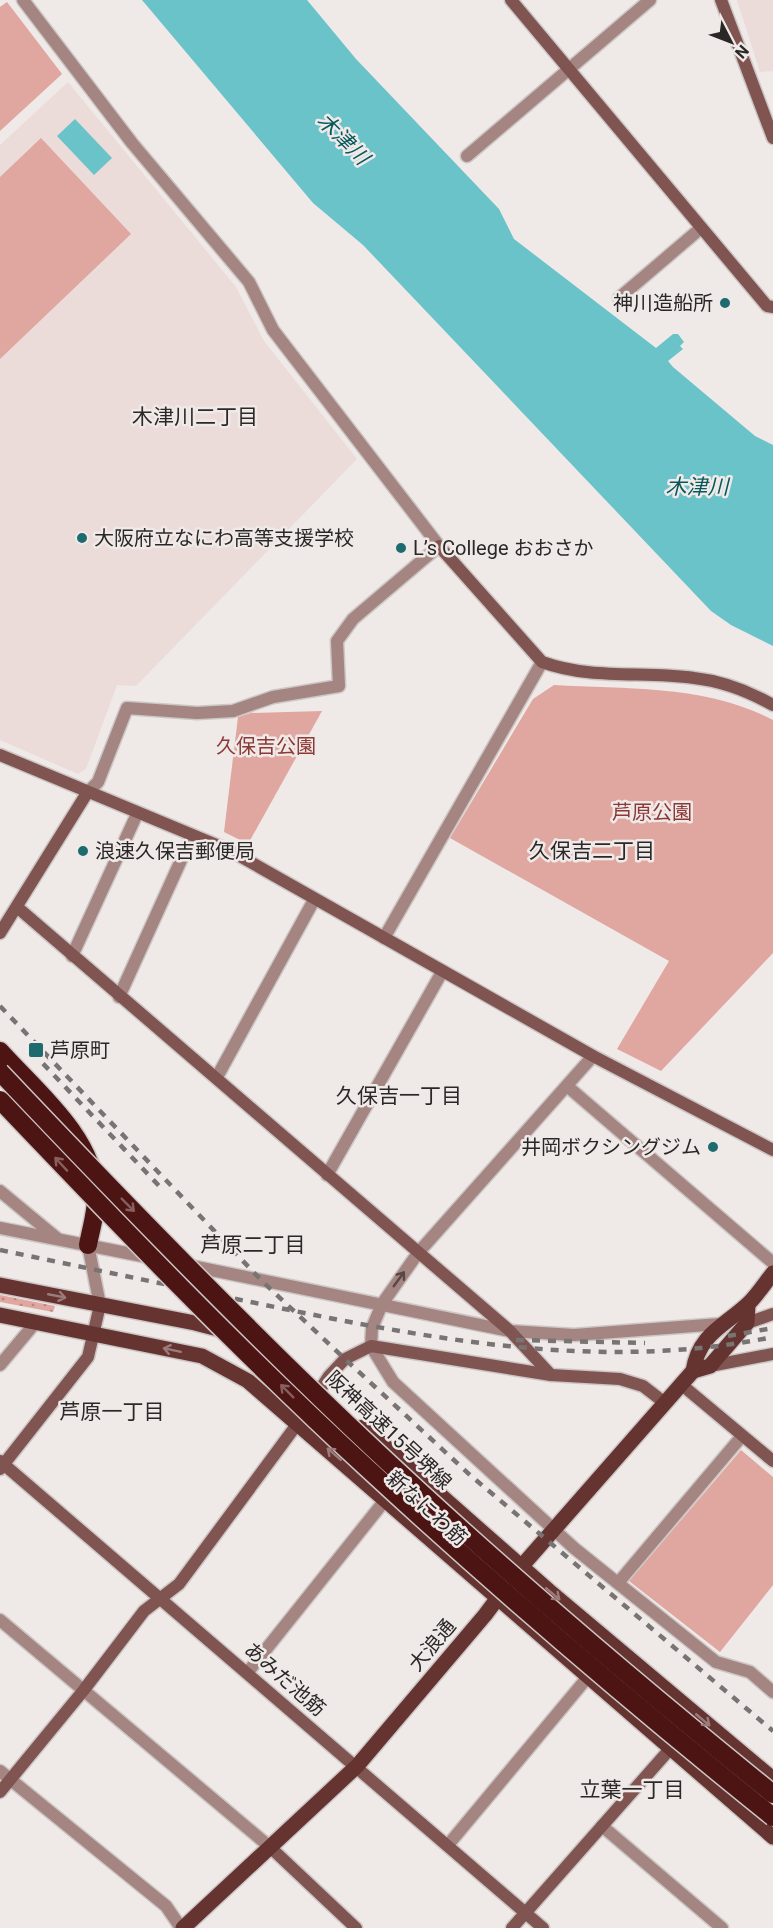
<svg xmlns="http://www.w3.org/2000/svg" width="773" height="1928" viewBox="0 0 773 1928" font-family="Roboto,'Noto Sans JP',sans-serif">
<defs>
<pattern id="grass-dots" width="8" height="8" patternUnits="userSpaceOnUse" patternTransform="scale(1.5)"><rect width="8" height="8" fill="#e0a6a0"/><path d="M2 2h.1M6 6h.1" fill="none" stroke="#b68782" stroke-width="1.8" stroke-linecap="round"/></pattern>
</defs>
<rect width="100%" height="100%" fill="#efe9e8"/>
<g fill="#ebdcda">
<polygon points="737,0 773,0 773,71 760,72"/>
<polygon points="68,82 236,287 264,341 357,459 136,686 117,685 86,769 78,774 0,740 0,145"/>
</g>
<polygon fill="url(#grass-dots)" points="0,1295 55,1306 53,1312 0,1302"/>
<g fill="#e0a6a0">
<polygon points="7,2 62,74 0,131 0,7"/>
<polygon points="41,138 131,234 0,359 0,177"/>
<path d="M 554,685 C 628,689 706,685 773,720 L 773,953 L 661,1071 L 617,1049 L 669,961 L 450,838 L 533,699 Z"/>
<polygon points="322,711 248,844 224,832 238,717 251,713"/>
<polygon points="741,1450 773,1477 773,1585 720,1652 629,1581"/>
</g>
<g fill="#6ac3c8">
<polygon points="142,0 307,0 356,59 499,209 514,239 656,348 673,334 678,334 684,342 680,346 683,349 668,361 673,367 755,436 773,445 773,646 731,625 711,611 363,245 313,203"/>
<polygon points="75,119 112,158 94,175 57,136"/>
</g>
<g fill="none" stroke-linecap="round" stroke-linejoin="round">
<defs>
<g id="street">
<polyline points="23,0 132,143 249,282 273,330 439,546 353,619 337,641 339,686 273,697 233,711 197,713 127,708 98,782 87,793"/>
<polyline points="467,156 650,0"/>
<polyline points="619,298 701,228"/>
<polyline points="384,938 542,662"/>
<polyline points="72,956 137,814"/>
<polyline points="119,997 192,836"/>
<polyline points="593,1056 418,1253 382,1304 372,1328 371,1346 393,1382 574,1548 716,1662 750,1672 773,1692"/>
<polyline points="217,1077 314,900"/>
<polyline points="567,1086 773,1263"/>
<polyline points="327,1175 442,972"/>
<polyline points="0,1191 58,1239"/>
<polyline points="0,1228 152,1258"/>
<polyline points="88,1245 100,1305"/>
<polyline points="187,1265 510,1331 574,1335 720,1324"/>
<polyline points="0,1365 36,1322"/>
<polyline points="618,1583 742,1436"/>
<polyline points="0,1620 270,1847"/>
<polyline points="248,1672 386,1499"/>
<polyline points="0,1771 166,1906 181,1928"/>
<polyline points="602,1826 722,1928"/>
<polyline points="448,1845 587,1678"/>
</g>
<g id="secondary">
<polyline points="511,0 767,306 773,307"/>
<polyline points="721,0 773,138"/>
<path d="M 439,546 L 542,662 C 592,680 642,671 694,678 C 722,681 748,691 773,705"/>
<polyline points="0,755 231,851 593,1056 773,1150"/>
<polyline points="17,907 510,1331 551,1375"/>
<polyline points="0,933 87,793"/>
<polyline points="747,1323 773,1314"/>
<polyline points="710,1366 773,1354"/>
<polyline points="682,1385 773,1461"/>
<polyline points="0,1461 543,1928"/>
<polyline points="0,1469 88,1357 100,1305"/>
<polyline points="0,1792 83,1691 144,1611 179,1584 298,1423 329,1376 345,1359 371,1346 551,1375 620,1379 643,1386 665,1403"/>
<polyline points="270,1847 356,1928"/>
<polyline points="512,1928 670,1749"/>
</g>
<g id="primary">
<polyline points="0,1285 195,1323 222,1330 267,1351"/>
<polyline points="0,1315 202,1356 248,1381 773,1837"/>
<polyline points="693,1371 710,1366 747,1323 748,1304"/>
<polyline points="363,1427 549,1591 773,1779"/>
<path d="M 183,1928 L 357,1766 L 485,1615 L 521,1567 L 693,1371 C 699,1333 725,1326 749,1303 C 758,1294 765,1283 773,1273"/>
</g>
<path id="highway" d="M 0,1051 C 35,1090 94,1137 96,1194 C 97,1211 91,1228 88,1245"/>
</defs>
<use href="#street" stroke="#ccc6c5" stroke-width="15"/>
<use href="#secondary" stroke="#ccc6c5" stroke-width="15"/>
<use href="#primary" stroke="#ccc6c5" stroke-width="18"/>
<use href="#highway" stroke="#ccc6c5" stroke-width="21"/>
<use href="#street" stroke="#a48582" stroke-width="12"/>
<use href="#secondary" stroke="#805551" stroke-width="12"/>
<use href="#primary" stroke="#653330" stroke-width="15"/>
<use href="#highway" stroke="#4d1414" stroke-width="18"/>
<g stroke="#787474" stroke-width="4.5" stroke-dasharray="8 8" stroke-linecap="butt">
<polyline points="0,1006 262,1281 345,1359 470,1475 773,1731"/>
<polyline points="32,1052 162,1189"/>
<path d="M 0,1250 C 92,1269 183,1288 275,1307 C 440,1341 605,1371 773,1337"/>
<polyline points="728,1336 773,1328"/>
<polyline points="516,1340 645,1343"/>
</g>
<defs>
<g id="highway-bridge">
<path d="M 0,1072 C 123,1202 248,1331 378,1453 C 505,1572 638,1685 773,1794"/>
<path d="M 0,1100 C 119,1225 240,1351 367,1468 C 498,1589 634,1705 773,1817"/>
</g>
</defs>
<use href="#highway-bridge" stroke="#ccc6c5" stroke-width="21" stroke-linecap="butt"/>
<use href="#highway-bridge" stroke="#4d1414" stroke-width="18"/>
</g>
<defs><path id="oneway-shaft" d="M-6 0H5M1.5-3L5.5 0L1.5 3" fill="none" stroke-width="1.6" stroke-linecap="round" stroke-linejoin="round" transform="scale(1.5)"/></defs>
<g stroke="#865f5e">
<use href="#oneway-shaft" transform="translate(61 1164) rotate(-133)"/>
<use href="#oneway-shaft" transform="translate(128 1205) rotate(45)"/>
<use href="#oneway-shaft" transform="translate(287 1391) rotate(-135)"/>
</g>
<use stroke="#554847" href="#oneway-shaft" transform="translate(399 1279) rotate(-54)"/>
<g stroke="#9c7c7a">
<use href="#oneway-shaft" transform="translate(57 1296) rotate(11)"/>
<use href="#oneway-shaft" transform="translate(172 1350) rotate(-168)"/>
<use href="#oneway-shaft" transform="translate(334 1454) rotate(-139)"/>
<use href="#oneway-shaft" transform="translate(553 1594) rotate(40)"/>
<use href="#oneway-shaft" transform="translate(703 1720) rotate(40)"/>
</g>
<g fill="#1e6b6f" stroke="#efe9e8" stroke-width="2">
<circle cx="725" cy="303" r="6"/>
<circle cx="82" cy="538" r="6"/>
<circle cx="401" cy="548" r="6"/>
<circle cx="83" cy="851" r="6"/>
<rect x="28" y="1042" width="16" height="16" rx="3"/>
<circle cx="713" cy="1147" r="6"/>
</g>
<g text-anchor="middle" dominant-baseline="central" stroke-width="5" stroke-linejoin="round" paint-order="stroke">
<g font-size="20" fill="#2a2727" stroke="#efe9e8" text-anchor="start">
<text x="713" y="303" text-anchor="end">神川造船所</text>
<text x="94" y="538">大阪府立なにわ高等支援学校</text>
<text x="413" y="548">L’s College おおさか</text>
<text x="95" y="851">浪速久保吉郵便局</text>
<text x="50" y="1050">芦原町</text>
<text x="701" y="1147" text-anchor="end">井岡ボクシングジム</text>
</g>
<g font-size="20" fill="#8c3835" stroke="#efe9e8">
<text x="266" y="746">久保吉公園</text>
<text x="652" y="812">芦原公園</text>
</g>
<g font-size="20" fill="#2a2727" stroke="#efe9e8">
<text transform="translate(389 1430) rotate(43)">阪神高速15号堺線</text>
<text transform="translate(427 1508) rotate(42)">新なにわ筋</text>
<text transform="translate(432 1645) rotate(-50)">大浪通</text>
<text transform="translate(285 1679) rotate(41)">あみだ池筋</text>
</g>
<g font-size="21" font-style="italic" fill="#06585c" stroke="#efe9e8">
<text transform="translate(343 139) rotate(45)">木津川</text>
<text x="697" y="487">木津川</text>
</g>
<g font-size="21" fill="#2d2828" stroke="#efe9e8">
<text x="195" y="417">木津川二丁目</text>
<text x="592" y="851">久保吉二丁目</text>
<text x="399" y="1096">久保吉一丁目</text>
<text x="253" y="1245">芦原二丁目</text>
<text x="112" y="1412">芦原一丁目</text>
<text x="632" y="1790">立葉一丁目</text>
</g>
</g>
<g transform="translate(731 42) rotate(132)" stroke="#efe9e8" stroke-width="4.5" paint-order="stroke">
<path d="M0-4.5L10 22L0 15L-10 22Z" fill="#2a2727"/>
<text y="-9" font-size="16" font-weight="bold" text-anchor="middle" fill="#2a2727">N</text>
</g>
</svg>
